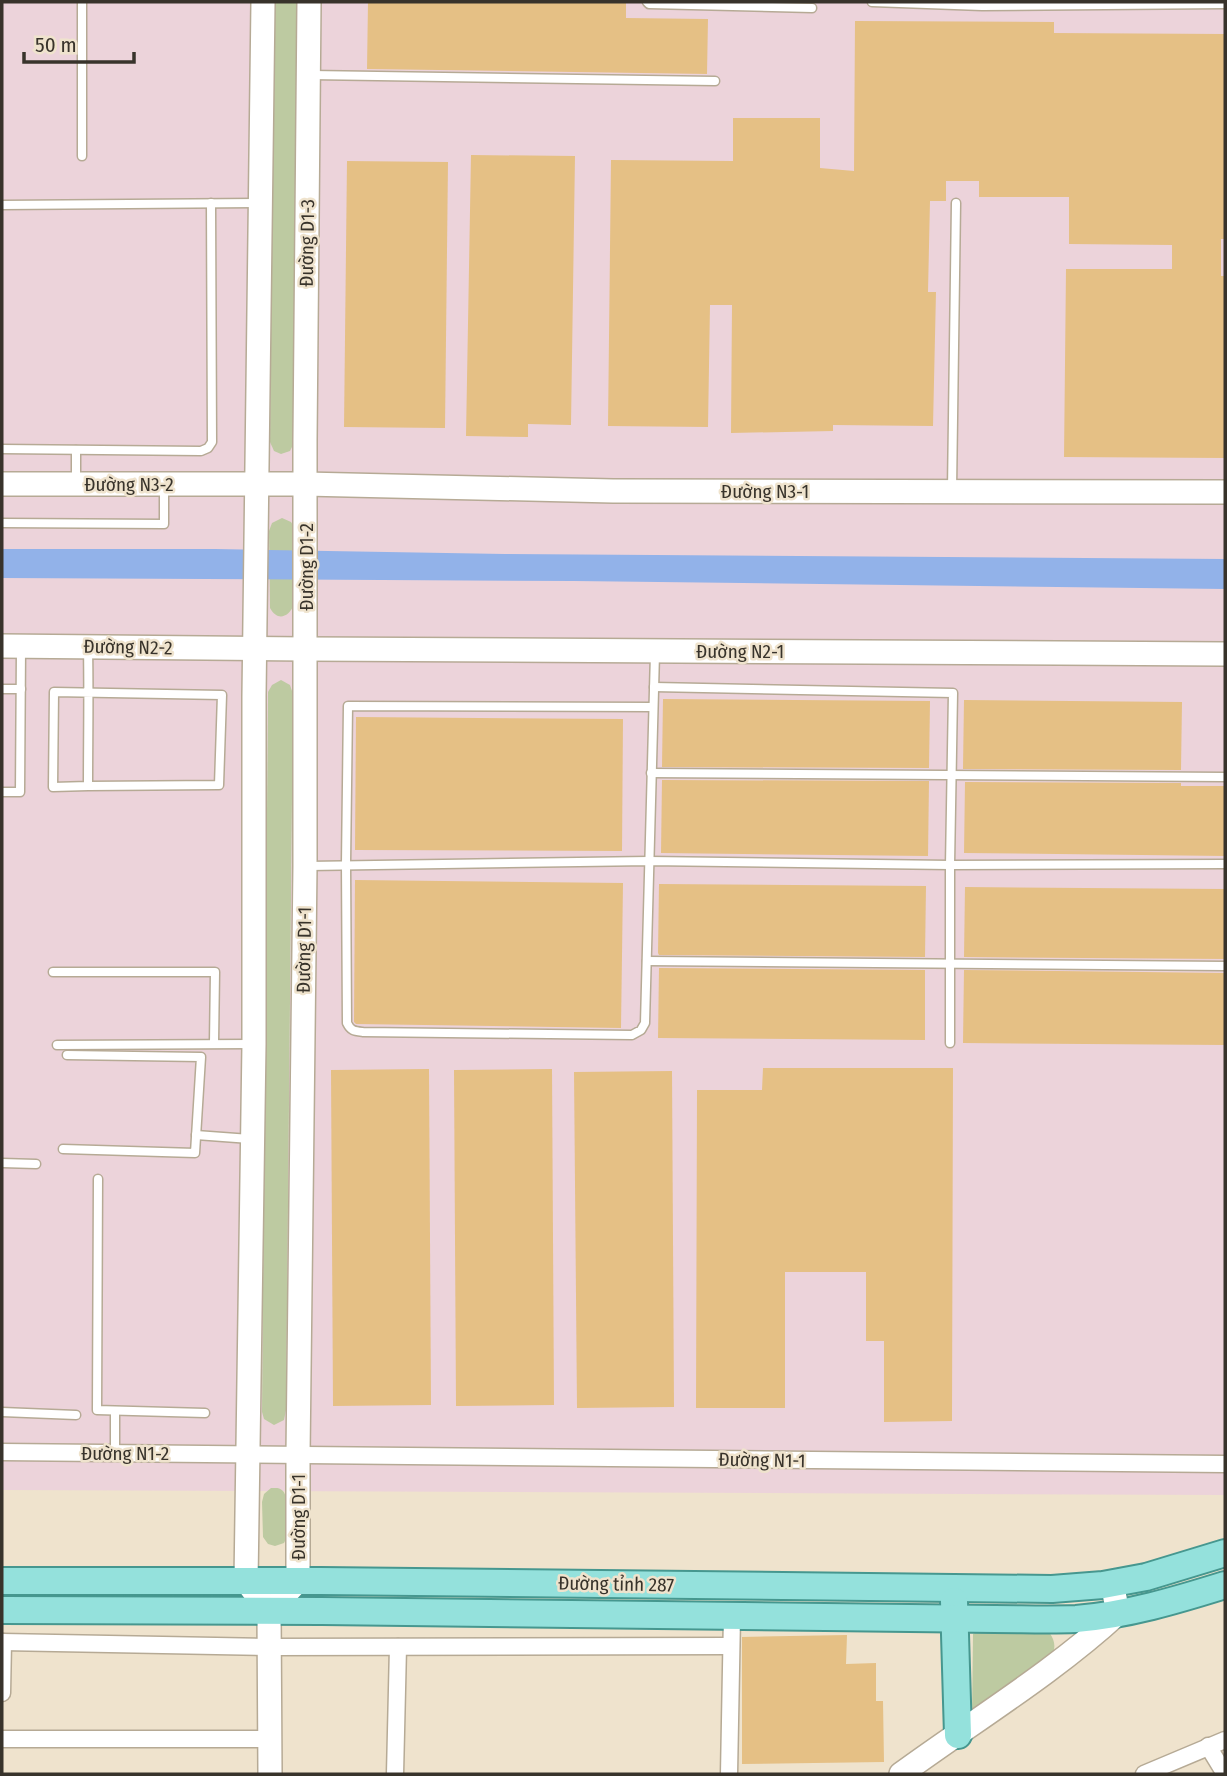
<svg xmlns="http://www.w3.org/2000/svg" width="1227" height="1776" viewBox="0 0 1227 1776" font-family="'Fira Sans Condensed',sans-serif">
<rect width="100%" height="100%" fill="#efe3cd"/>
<polygon fill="#ecd3da" points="2,2 1225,2 1225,1495 2,1490"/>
<g fill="#bdcaa1">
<polygon points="273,2 297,2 294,443 290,451 281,454 274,451 270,442"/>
<path d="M 282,518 L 291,522 L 294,527 L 294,605 C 288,618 277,621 270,608 L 269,531 L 272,523 Z"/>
<polygon points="281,680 290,685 293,694 286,1410 284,1420 274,1425 264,1419 262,1412 268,692 272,685"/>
<path d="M 271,1488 C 276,1488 279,1487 283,1491 C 289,1496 287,1530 286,1539 L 284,1543 L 275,1546 L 268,1544 L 263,1537 L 262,1502 L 264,1494 Z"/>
<path d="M 979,1631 L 1049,1632 C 1056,1642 1056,1649 1050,1659 L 972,1715 L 973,1634 Z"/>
</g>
<polygon fill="#92b2e9" points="2,549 215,549 505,554 1225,559 1225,589 574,581 2,578"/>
<g fill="#e5c085">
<polygon points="368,2 626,2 626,18 708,19 707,74 367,69"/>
<polygon points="855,21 1054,22 1054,33 1225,34 1225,239 1221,239 1221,276 1225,276 1225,458 1064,457 1066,269 1172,269 1172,245 1069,244 1069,197 979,197 979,181 946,181 946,201 930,201 928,292 936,292 933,426 833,425 833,431 731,433 732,305 710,305 708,427 608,426 611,160 733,161 733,118 820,118 820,168 854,171"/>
<polygon points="471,155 575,156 571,425 528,424 528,437 466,436"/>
<polygon points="347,161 448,162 445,428 344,427"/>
<polygon points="663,699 930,701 929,768 662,767"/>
<polygon points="964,700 1182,702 1181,770 963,769"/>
<polygon points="356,717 623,719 622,851 355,850"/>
<polygon points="662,780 929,781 928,856 661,853"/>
<polygon points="965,782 1181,783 1181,786 1225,786 1225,856 964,853"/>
<polygon points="355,880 623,883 621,1028 356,1024 354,1022"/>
<polygon points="659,884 926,886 925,957 659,955 658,953"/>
<polygon points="965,887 1225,889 1225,959 964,957"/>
<polygon points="659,968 925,970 925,1040 658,1038"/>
<polygon points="964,970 1225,973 1225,1045 963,1043"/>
<polygon points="763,1068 953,1068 952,1421 884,1422 884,1341 866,1341 866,1272 785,1272 785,1408 696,1408 697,1090 762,1090"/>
<polygon points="429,1069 431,1405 333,1406 331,1070"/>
<polygon points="552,1069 554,1405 456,1406 454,1070"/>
<polygon points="672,1071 674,1407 577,1408 574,1072"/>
<polygon points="847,1635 846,1664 876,1663 876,1701 883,1701 884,1762 742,1764 742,1637"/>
</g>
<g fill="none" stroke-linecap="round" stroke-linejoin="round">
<defs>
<g id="lane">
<polyline points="82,2 82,156"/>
<polyline points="647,2 649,4 812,8"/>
<polyline points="872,2 982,6 1225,4"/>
<polyline points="311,75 715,81"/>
<polyline points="2,205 258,203"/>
<polyline points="2,449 201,451 208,448 212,442 211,203"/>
<polyline points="76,450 76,482"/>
<polyline points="952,490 956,203"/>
<polyline points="2,523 164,524 164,488"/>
<polyline points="654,687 953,693 950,865 950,1043"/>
<polyline points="2,689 21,689"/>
<path d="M 653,707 L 348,706 L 346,864 L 347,1023 C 351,1031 354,1031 363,1032 L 632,1035 L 641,1030 L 645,1023 L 655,653"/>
<polyline points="651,773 1225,777"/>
<path d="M 88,786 L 53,787 L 54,692 L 222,695 L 219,785 L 88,786 C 88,741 89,695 88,649"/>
<polyline points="2,792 20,792 21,649"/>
<polyline points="308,866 649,861 950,865 1225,864"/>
<polyline points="647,961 1225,966"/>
<polyline points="53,972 215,972 214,1043"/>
<polyline points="57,1045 251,1044"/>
<polyline points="196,1135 250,1139"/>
<polyline points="63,1149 195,1153 201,1057 67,1055"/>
<polyline points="2,1163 36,1164"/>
<polyline points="98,1179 97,1410 205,1413"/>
<polyline points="115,1411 115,1453"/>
<polyline points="2,1412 76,1415"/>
</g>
<g id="street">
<polyline points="2,1452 1225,1464"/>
<polyline points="2,1642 270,1647 731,1646"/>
<polyline points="2,1693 3,1642"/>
<polyline points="2,1739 270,1739"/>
<polyline points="1208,1746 1225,1774"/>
<polyline points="395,1774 398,1647"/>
<polyline points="729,1774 732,1616"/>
<polyline points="1144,1774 1225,1740"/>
</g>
<g id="secondary">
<polyline points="263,2 254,696 254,1044 246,1581 269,1612"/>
<polyline points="2,484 305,484 613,491 1225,492"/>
<polyline points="2,646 306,649 1225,654"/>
<polyline points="269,1612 298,1581 298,1455 305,866 305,440 309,2"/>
<polyline points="269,1612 270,1774"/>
<path d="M 901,1774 C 972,1722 1053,1673 1118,1613 L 1112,1583"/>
</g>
<g id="primary">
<polyline points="2,1581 321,1581 1052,1589 1103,1585 1146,1577 1225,1553"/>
<polyline points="954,1601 958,1735"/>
<path d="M 2,1610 L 322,1611 L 994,1619 C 1021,1619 1049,1620 1076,1619 C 1127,1615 1177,1600 1225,1585"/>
</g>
</defs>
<use href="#lane" stroke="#b6aa95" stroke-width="11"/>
<use href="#street" stroke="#b6aa95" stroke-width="19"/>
<use href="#secondary" stroke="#b6aa95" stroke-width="26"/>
<use href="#primary" stroke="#46978f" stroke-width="30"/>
<use href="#lane" stroke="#fff" stroke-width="8"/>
<use href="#street" stroke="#fff" stroke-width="16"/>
<use href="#secondary" stroke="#fff" stroke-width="23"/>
<use href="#primary" stroke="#94e1dc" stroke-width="26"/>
</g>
<g text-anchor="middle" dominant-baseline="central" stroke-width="5" stroke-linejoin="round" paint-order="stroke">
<g font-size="19" fill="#38332b" stroke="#efe3cd">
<text transform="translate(307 243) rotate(-89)">Đường D1-3</text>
<text x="129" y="484">Đường N3-2</text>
<text x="765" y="491">Đường N3-1</text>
<text transform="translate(306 567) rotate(-90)">Đường D1-2</text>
<text transform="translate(128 647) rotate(1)">Đường N2-2</text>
<text x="740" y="651">Đường N2-1</text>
<text transform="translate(304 950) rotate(-89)">Đường D1-1</text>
<text x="125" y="1453">Đường N1-2</text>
<text transform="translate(762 1460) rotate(1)">Đường N1-1</text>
<text transform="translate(298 1517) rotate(-90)">Đường D1-1</text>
<text transform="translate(616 1584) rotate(1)">Đường tỉnh 287</text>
</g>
</g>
<rect width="1227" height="1776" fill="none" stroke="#38332b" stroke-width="7"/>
<path d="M24 52v10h110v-10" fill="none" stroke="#38332b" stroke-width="3.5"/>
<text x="35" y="52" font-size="21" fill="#38332b" stroke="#efe3cd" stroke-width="5" paint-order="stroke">50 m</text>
</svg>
